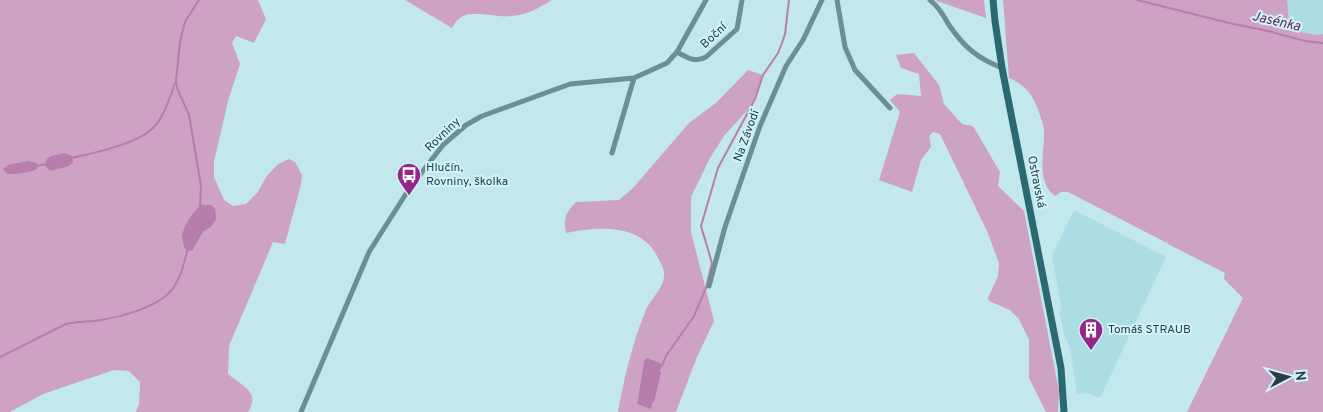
<svg xmlns="http://www.w3.org/2000/svg" width="1323" height="412" viewBox="0 0 1323 412" font-family="Overpass,sans-serif">
<rect width="100%" height="100%" fill="#c2e7ed"/>
<g fill="#addde4">
<polygon points="1287,0 1323,0 1323,34 1316,35 1290,30"/>
<polygon points="1074,210 1166,257 1100,398 1093,396 1092,394 1077,393 1070,348 1064,334 1059,311 1062,311 1052,256"/>
</g>
<g fill="#cea2c5" fill-rule="evenodd">
<path d="M 0,0 L 258,0 L 266,19 L 254,43 L 236,36 L 232,43 L 240,64 L 228,101 L 214,162 L 214,177 L 224,200 L 233,206 L 246,204 L 258,192 L 266,177 L 278,164 L 289,159 L 295,162 L 302,175 L 301,184 L 285,244 L 273,242 L 229,346 L 228,374 C 242,386 261,392 248,412 L 136,412 L 139,404 L 140,382 L 129,371 L 114,370 L 43,394 L 10,412 L 0,412 ZM 201,205 L 211,227 L 203,232 L 193,250 L 187,224 L 195,211 Z"/>
<path d="M 405,0 L 552,0 C 539,8 527,15 512,16 C 491,19 464,3 452,28 Z"/>
<polygon points="936,0 984,0 986,18 937,1"/>
<path d="M 1003,0 L 1287,0 L 1290,30 L 1316,35 L 1323,34 L 1323,412 L 1187,412 L 1243,298 L 1224,279 L 1225,273 L 1168,244 L 1167,240 L 1167,243 L 1068,192 L 1061,192 L 1055,196 C 1035,181 1045,152 1044,130 C 1044,125 1041,120 1040,115 C 1034,97 1027,86 1009,78 Z"/>
<polygon points="914,53 939,85 944,104 962,124 973,126 1000,172 998,186 1024,211 1059,391 1058,412 1046,412 1031,382 1029,377 1029,340 1019,319 1010,310 989,301 988,298 998,276 999,263 987,231 940,134 933,132 929,136 931,147 921,160 912,192 879,180 900,112 890,100 897,94 921,96 919,74 901,68 896,55"/>
<path d="M 748,70 L 763,75 L 751,106 L 724,136 L 710,158 L 691,197 L 691,232 L 714,321 L 697,357 L 676,412 L 618,412 C 624,379 632,344 645,312 C 650,299 666,287 664,272 C 663,266 659,260 656,254 C 638,223 597,227 566,233 C 563,219 566,212 576,202 L 619,200 L 633,188 L 689,123 L 716,103 ZM 644,361 L 655,362 L 662,365 L 656,387 L 653,404 L 637,404 Z"/>
</g>
<g fill="#b77dac">
<polygon points="64,153 72,156 73,162 69,166 50,171 45,166 46,160 51,156"/>
<path d="M 27,161 L 37,163 L 37,169 C 29,173 17,174 7,174 L 3,169 L 8,165 Z"/>
<path d="M 201,205 L 211,205 L 215,208 L 216,219 L 211,227 L 203,232 L 193,250 L 189,251 L 185,249 C 184,245 182,240 182,237 C 183,227 193,211 201,205 Z"/>
<polygon points="647,358 662,364 651,409 637,404 644,361"/>
</g>
<g fill="none" stroke-linecap="round" stroke-linejoin="round">
<g stroke="#b77dac" stroke-width="2">
<polyline points="199,0 185,22 180,42 176,81 177,88 189,115 201,186 200,208"/>
<polyline points="1137,0 1229,23 1268,31 1305,41 1323,43"/>
<path d="M 71,158 C 94,153 139,144 155,126 C 165,114 170,97 175,83"/>
<polyline points="35,166 47,164"/>
<path d="M 0,357 L 66,324 C 78,321 89,322 101,320 C 121,317 153,308 168,294 C 180,283 184,263 188,248"/>
<polyline points="662,366 666,356 694,316 706,288 712,263 701,226 718,168 755,99 763,75 778,53 782,43 785,34 789,0"/>
<polyline points="653,402 660,373"/>
</g>
<g stroke="#6a9096" stroke-width="5">
<polyline points="837,0 845,47 855,70 890,108"/>
<path d="M 930,0 C 938,6 944,16 949,25 C 964,47 977,58 1002,68"/>
<path d="M 677,52 C 688,58 695,63 706,57 L 737,29 L 742,0"/>
<polyline points="612,153 634,78"/>
<polyline points="709,286 725,227 760,126 786,66 803,40 822,0"/>
<polyline points="301,412 369,252 409,189 443,145 466,125 482,116 570,84 634,78 667,63 677,52 706,0"/>
</g>
<polyline stroke="#2a6972" stroke-width="7" points="993,0 995,21 1002,68 1061,368 1064,412"/>
</g>
<defs>
<symbol id="bus-pin" viewBox="-11 -11 22 30"><path d="M0 17L-7.5 6A9.5 9.5 0 1 1 7.5 6Z" fill="#942687" stroke="#cff5fb"/><path d="M-5-6H5V4H4V6H2V4H-2V6H-4V4H-5ZM-3.5-4V0h7V-4ZM-3.5 1.2v1.5H-2V1.2ZM2 1.2v1.5H3.5V1.2Z" fill="#fff"/></symbol>
<symbol id="building-pin" viewBox="-11 -11 22 30"><path d="M0 17L-7.5 6A9.5 9.5 0 1 1 7.5 6Z" fill="#942687" stroke="#cff5fb"/><path d="M-4-6H4V6H1V3H-1V6H-4ZM-2.5-4.3h1.7v1.8h-1.7ZM.8-4.3h1.7v1.8H.8ZM-2.5-1h1.7V.8h-1.7ZM.8-1h1.7V.8H.8Z" fill="#fff"/></symbol>
</defs>
<g fill-rule="evenodd">
<use href="#bus-pin" x="395" y="161" width="28" height="38"/>
<use href="#building-pin" x="1077" y="316" width="28" height="38"/>
</g>
<g text-anchor="middle" dominant-baseline="central" stroke-width="4" stroke-linejoin="round" paint-order="stroke">
<g font-size="12" fill="#2e3d3f" stroke="#cff5fb">
<text transform="translate(714 36) rotate(-43)">Boční</text>
<text transform="translate(443 135) rotate(-44)">Rovniny</text>
<text transform="translate(747 136) rotate(-70)">Na Závodí</text>
<text transform="translate(1036 182) rotate(79)">Ostravská</text>
</g>
<g font-size="12" fill="#2e3d3f" stroke="#cff5fb" text-anchor="start">
<text x="426" y="168">Hlučín,<tspan x="426" dy="14">Rovniny, školka</tspan></text>
<text x="1108" y="330">Tomáš STRAUB</text>
</g>
<g font-size="14" font-style="italic" fill="#6a2461" stroke="#cff5fb">
<text transform="translate(1276 22) rotate(13)">Jasénka</text>
</g>
</g>
<g transform="translate(1288 377) rotate(84)" stroke="#cff5fb" stroke-width="4" paint-order="stroke">
<path d="M0-4L9 19L0 12L-9 19Z" fill="#2e3d3f"/>
<text y="-8" font-size="14" font-weight="bold" text-anchor="middle" fill="#2e3d3f">N</text>
</g>
</svg>
